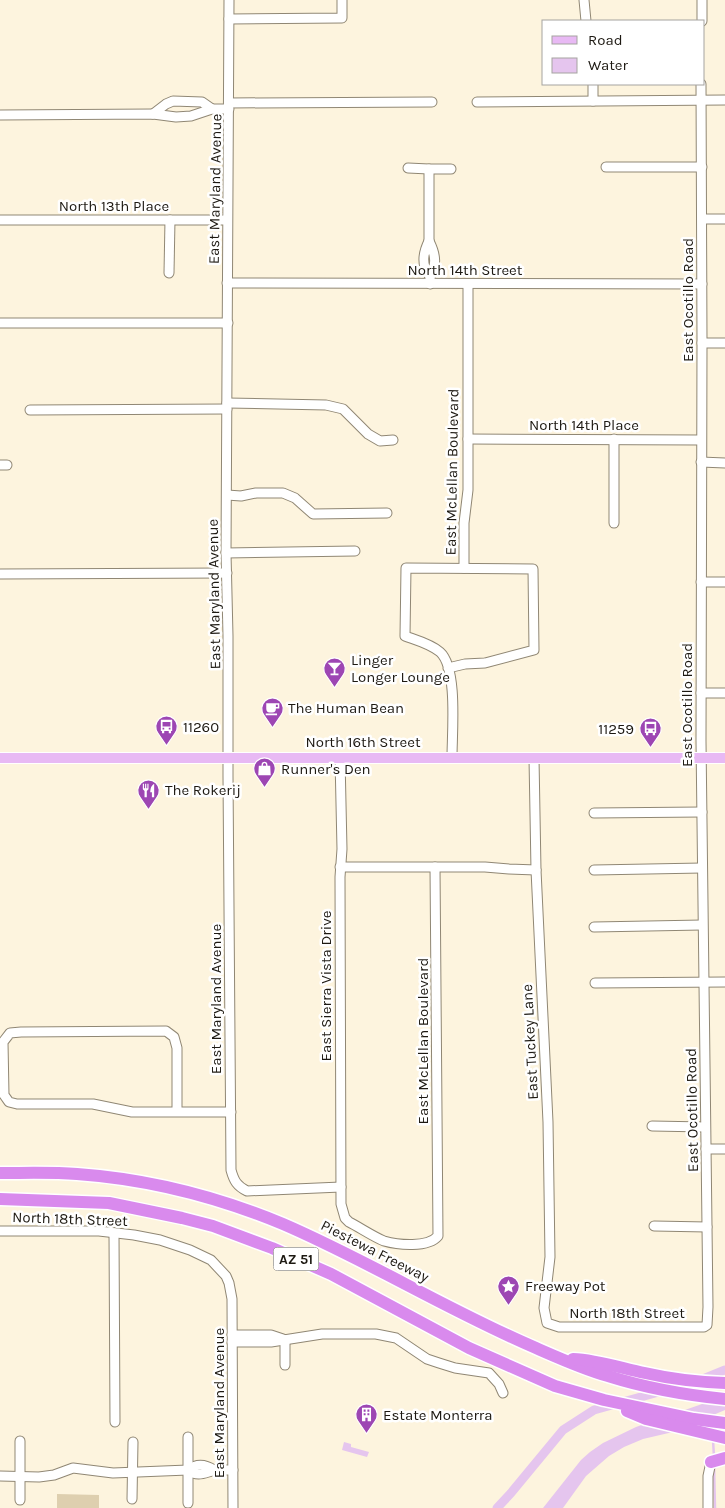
<svg xmlns="http://www.w3.org/2000/svg" width="725" height="1508" viewBox="0 0 725 1508" font-family="Karla,sans-serif">
<rect width="100%" height="100%" fill="#fdf4de"/>
<polygon fill="#decfaf" points="57,1494 99,1495 99,1508 57,1508"/>
<g fill="#e5c5ee">
<polygon points="725,1396 725,1410 673,1432 643,1439 624,1447 609,1456 586,1476 563,1508 543,1508 581,1460 590,1452 603,1443 636,1427"/>
<polygon points="344,1442 351,1444 351,1447 369,1452 367,1457 342,1450"/>
</g>
<g fill="none" stroke-linecap="round" stroke-linejoin="round">
<g stroke="#e5c5ee" stroke-width="2.5">
<polyline points="713,1440 714,1457"/>
<polyline points="714,1465 715,1508"/>
</g>
<g stroke="#e5c5ee" stroke-width="9">
<polyline points="703,1379 725,1370"/>
<polyline points="497,1508 511,1493 563,1430 594,1410 691,1383"/>
</g>
<defs>
<g id="minor">
<path d="M 229,0 L 226,553 L 228,636 L 228,776 L 231,1170 C 234,1181 237,1186 247,1191 L 341,1187"/>
<polyline points="584,0 586,21"/>
<polyline points="229,19 342,18 342,0"/>
<polyline points="702,21 702,0"/>
<polyline points="593,84 593,101"/>
<polyline points="477,102 725,100"/>
<polyline points="229,103 432,102"/>
<polyline points="153,114 166,104 173,101 202,102 212,109"/>
<polyline points="0,115 153,114 176,117 191,116 212,109 229,109"/>
<polyline points="606,167 702,167"/>
<polyline points="408,168 429,169"/>
<polyline points="702,219 725,219"/>
<polyline points="0,220 227,220"/>
<polyline points="429,241 429,169 451,169"/>
<polyline points="169,273 170,220"/>
<path d="M 429,275 C 421,264 423,253 429,241 C 433,249 437,260 433,269 C 431,276 429,276 430,284"/>
<polyline points="227,283 702,284"/>
<polyline points="0,323 228,323"/>
<polyline points="702,343 725,343"/>
<polyline points="227,403 326,405 343,409 368,434 380,441 393,440"/>
<polyline points="30,410 227,409"/>
<polyline points="468,439 701,440"/>
<polyline points="614,439 614,523"/>
<polyline points="701,462 725,463"/>
<polyline points="0,465 7,465"/>
<polyline points="227,495 241,496 256,493 283,493 295,498 313,514 387,513"/>
<polyline points="226,553 355,551"/>
<polyline points="464,568 464,523 468,490 468,284"/>
<polyline points="0,574 227,573"/>
<polyline points="701,582 725,582"/>
<path d="M 448,668 L 465,664 L 485,663 L 534,650 L 533,569 L 406,568 L 405,636 C 416,640 431,644 440,652 C 458,668 452,733 452,757"/>
<polyline points="701,693 725,693"/>
<path d="M 340,758 L 342,849 L 340,877 L 341,1204 L 345,1218 L 349,1222 C 359,1227 374,1237 384,1241 C 398,1245 428,1248 438,1236 L 435,867"/>
<polyline points="534,758 536,870 548,1122 550,1257 544,1308 547,1323 559,1327 704,1327 707,1325 708,1307 701,741 702,343 701,84"/>
<polyline points="594,813 702,812"/>
<polyline points="340,867 485,867 509,869 536,870"/>
<polyline points="594,870 702,868"/>
<polyline points="594,927 702,925"/>
<polyline points="595,983 725,982"/>
<polyline points="177,1112 177,1048 174,1037 166,1031 21,1032 10,1033 3,1042 4,1095 9,1102 17,1104 93,1104 132,1112 231,1112"/>
<polyline points="652,1126 705,1127"/>
<polyline points="706,1149 725,1149"/>
<polyline points="654,1226 707,1227"/>
<polyline points="0,1231 99,1231 134,1235 160,1240 190,1250 211,1260 226,1276 229,1283 232,1299 233,1508"/>
<polyline points="114,1233 115,1422"/>
<polyline points="232,1335 271,1335 283,1339"/>
<polyline points="232,1342 271,1342 322,1334 376,1334 396,1338 427,1359 439,1363 455,1368 489,1373 499,1384 503,1393"/>
<polyline points="285,1365 285,1340"/>
<polyline points="188,1437 188,1503"/>
<path d="M 188,1470 C 199,1478 205,1472 216,1470 C 221,1470 228,1470 233,1470"/>
<path d="M 0,1476 L 39,1477 L 54,1475 L 73,1468 L 113,1473 L 188,1470 C 197,1463 205,1464 214,1470"/>
<polyline points="132,1499 133,1442"/>
<polyline points="20,1500 20,1441"/>
<polyline points="708,1508 708,1476 711,1462"/>
</g>
<polyline id="major" points="0,758 725,758"/>
<g id="highway">
<path d="M 0,1173 C 25,1173 52,1172 77,1174 C 147,1179 218,1197 283,1224 C 369,1261 449,1311 536,1348 C 559,1358 583,1369 608,1376 C 646,1388 685,1395 725,1399"/>
<polyline points="0,1199 109,1203 182,1218 213,1226 272,1248 331,1274 469,1348 555,1386 604,1400 694,1419 725,1423"/>
<path d="M 573,1359 C 597,1360 621,1368 645,1373 C 671,1379 698,1382 725,1383"/>
<polyline points="627,1411 646,1419 725,1438"/>
<polyline points="711,1462 725,1458"/>
</g>
</defs>
<use href="#minor" stroke="#908774" stroke-width="11"/>
<use href="#major" stroke="#fff" stroke-width="12"/>
<use href="#highway" stroke="#fff" stroke-width="15"/>
<use href="#minor" stroke="#fff" stroke-width="9"/>
<use href="#major" stroke="#e8b9f4" stroke-width="10"/>
<use href="#highway" stroke="#d98aed" stroke-width="12"/>
</g>
<defs>
<symbol id="bar-pin" viewBox="-11 -11 22 30"><path d="M0 17L-7.5 6A9.5 9.5 0 1 1 7.5 6Z" fill="#9d46b3" stroke="#fff"/><path d="M-6-5H6L.8 .8V4.5H3.5V6h-7V4.5H-.8V.8Z" fill="#fff"/></symbol>
<symbol id="cafe-pin" viewBox="-11 -11 22 30"><path d="M0 17L-7.5 6A9.5 9.5 0 1 1 7.5 6Z" fill="#9d46b3" stroke="#fff"/><path d="M-5.5-4.5H6V0H3Q3 3.5 0 3.5H-2.5Q-5.5 3.5-5.5 0ZM3-3.2v2h1.7v-2ZM-6 4.5H4V6H-6Z" fill="#fff"/></symbol>
<symbol id="bus-pin" viewBox="-11 -11 22 30"><path d="M0 17L-7.5 6A9.5 9.5 0 1 1 7.5 6Z" fill="#9d46b3" stroke="#fff"/><path d="M-5-6H5V4H4V6H2V4H-2V6H-4V4H-5ZM-3.5-4V0h7V-4ZM-3.5 1.2v1.5H-2V1.2ZM2 1.2v1.5H3.5V1.2Z" fill="#fff"/></symbol>
<symbol id="shop-pin" viewBox="-11 -11 22 30"><path d="M0 17L-7.5 6A9.5 9.5 0 1 1 7.5 6Z" fill="#9d46b3" stroke="#fff"/><path d="M-5-2.5h2.3a2.7 3.5 0 0 1 5.4 0H5L5.5 6h-11ZM-1.5-2.5h3a1.5 2.3 0 0 0-3 0Z" fill="#fff"/></symbol>
<symbol id="restaurant-pin" viewBox="-11 -11 22 30"><path d="M0 17L-7.5 6A9.5 9.5 0 1 1 7.5 6Z" fill="#9d46b3" stroke="#fff"/><path d="M-5-6h1v4h1v-4h1v4h1v-4h1v5L-1.5 .5V6h-2V.5L-5-1ZM5-6V6H3V1.5H1.5Q1.5-4 5-6Z" fill="#fff"/></symbol>
<symbol id="sight-pin" viewBox="-11 -11 22 30"><path d="M0 17L-7.5 6A9.5 9.5 0 1 1 7.5 6Z" fill="#9d46b3" stroke="#fff"/><path d="M0-6L1.8-2.2L6-1.7L2.9 1.2L3.7 5.4L0 3.3L-3.7 5.4L-2.9 1.2L-6-1.7L-1.8-2.2Z" fill="#fff"/></symbol>
<symbol id="building-pin" viewBox="-11 -11 22 30"><path d="M0 17L-7.5 6A9.5 9.5 0 1 1 7.5 6Z" fill="#9d46b3" stroke="#fff"/><path d="M-4-6H4V6H1V3H-1V6H-4ZM-2.5-4.3h1.7v1.8h-1.7ZM.8-4.3h1.7v1.8H.8ZM-2.5-1h1.7V.8h-1.7ZM.8-1h1.7V.8H.8Z" fill="#fff"/></symbol>
</defs>
<g fill-rule="evenodd">
<use href="#bar-pin" x="322" y="656" width="25" height="34"/>
<use href="#cafe-pin" x="260" y="696" width="25" height="34"/>
<use href="#bus-pin" x="154" y="714" width="25" height="34"/>
<use href="#bus-pin" x="638" y="716" width="25" height="34"/>
<use href="#shop-pin" x="252" y="756" width="25" height="34"/>
<use href="#restaurant-pin" x="136" y="778" width="25" height="34"/>
<use href="#sight-pin" x="496" y="1274" width="25" height="34"/>
<use href="#building-pin" x="354" y="1402" width="25" height="34"/>
</g>
<g text-anchor="middle" dominant-baseline="central" stroke-width="5" stroke-linejoin="round" paint-order="stroke">
<rect fill="#fff" stroke="#615e59" stroke-width="1" x="273.5" y="1247.5" width="45" height="23" rx="4"/>
<g font-size="14" font-weight="bold" fill="#1d1912">
<text x="296" y="1259">AZ 51</text>
</g>
<g font-size="15" fill="#1d1912" stroke="#fff">
<text transform="translate(215 189) rotate(-89)">East Maryland Avenue</text>
<text x="114" y="206">North 13th Place</text>
<text x="465" y="270">North 14th Street</text>
<text transform="translate(688 300) rotate(-90)">East Ocotillo Road</text>
<text x="584" y="425">North 14th Place</text>
<text transform="translate(452 472) rotate(-89)">East McLellan Boulevard</text>
<text transform="translate(214 594) rotate(-91)">East Maryland Avenue</text>
<text transform="translate(687 705) rotate(-90)">East Ocotillo Road</text>
<text x="363" y="742">North 16th Street</text>
<text transform="translate(326 986) rotate(-90)">East Sierra Vista Drive</text>
<text transform="translate(216 999) rotate(-90)">East Maryland Avenue</text>
<text transform="translate(423 1041) rotate(-90)">East McLellan Boulevard</text>
<text transform="translate(530 1042) rotate(-93)">East Tuckey Lane</text>
<text transform="translate(692 1110) rotate(-91)">East Ocotillo Road</text>
<text transform="translate(70 1219) rotate(2)">North 18th Street</text>
<text transform="translate(375 1251) rotate(27)">Piestewa Freeway</text>
<text x="627" y="1313">North 18th Street</text>
<text transform="translate(219 1403) rotate(-90)">East Maryland Avenue</text>
</g>
<g font-size="15" fill="#1d1912" stroke="#fff" text-anchor="start">
<text x="351" y="660">Linger<tspan x="351" dy="17">Longer Lounge</tspan></text>
<text x="288" y="708">The Human Bean</text>
<text x="183" y="727">11260</text>
<text x="634" y="729" text-anchor="end">11259</text>
<text x="281" y="769">Runner's Den</text>
<text x="165" y="790">The Rokerij</text>
<text x="525" y="1286">Freeway Pot</text>
<text x="383" y="1415">Estate Monterra</text>
</g>
</g>
<rect x="542" y="20" width="162" height="65" fill="#ffffff" stroke="#a5a3a0"/>
<rect x="552" y="36" width="25" height="8" fill="#e8b9f4" stroke="#a5a3a0"/>
<text x="588" y="45" font-size="15" fill="#1d1912">Road</text>
<rect x="552" y="58" width="25" height="15" fill="#e5c5ee" stroke="#a5a3a0"/>
<text x="588" y="70" font-size="15" fill="#1d1912">Water</text>
</svg>
